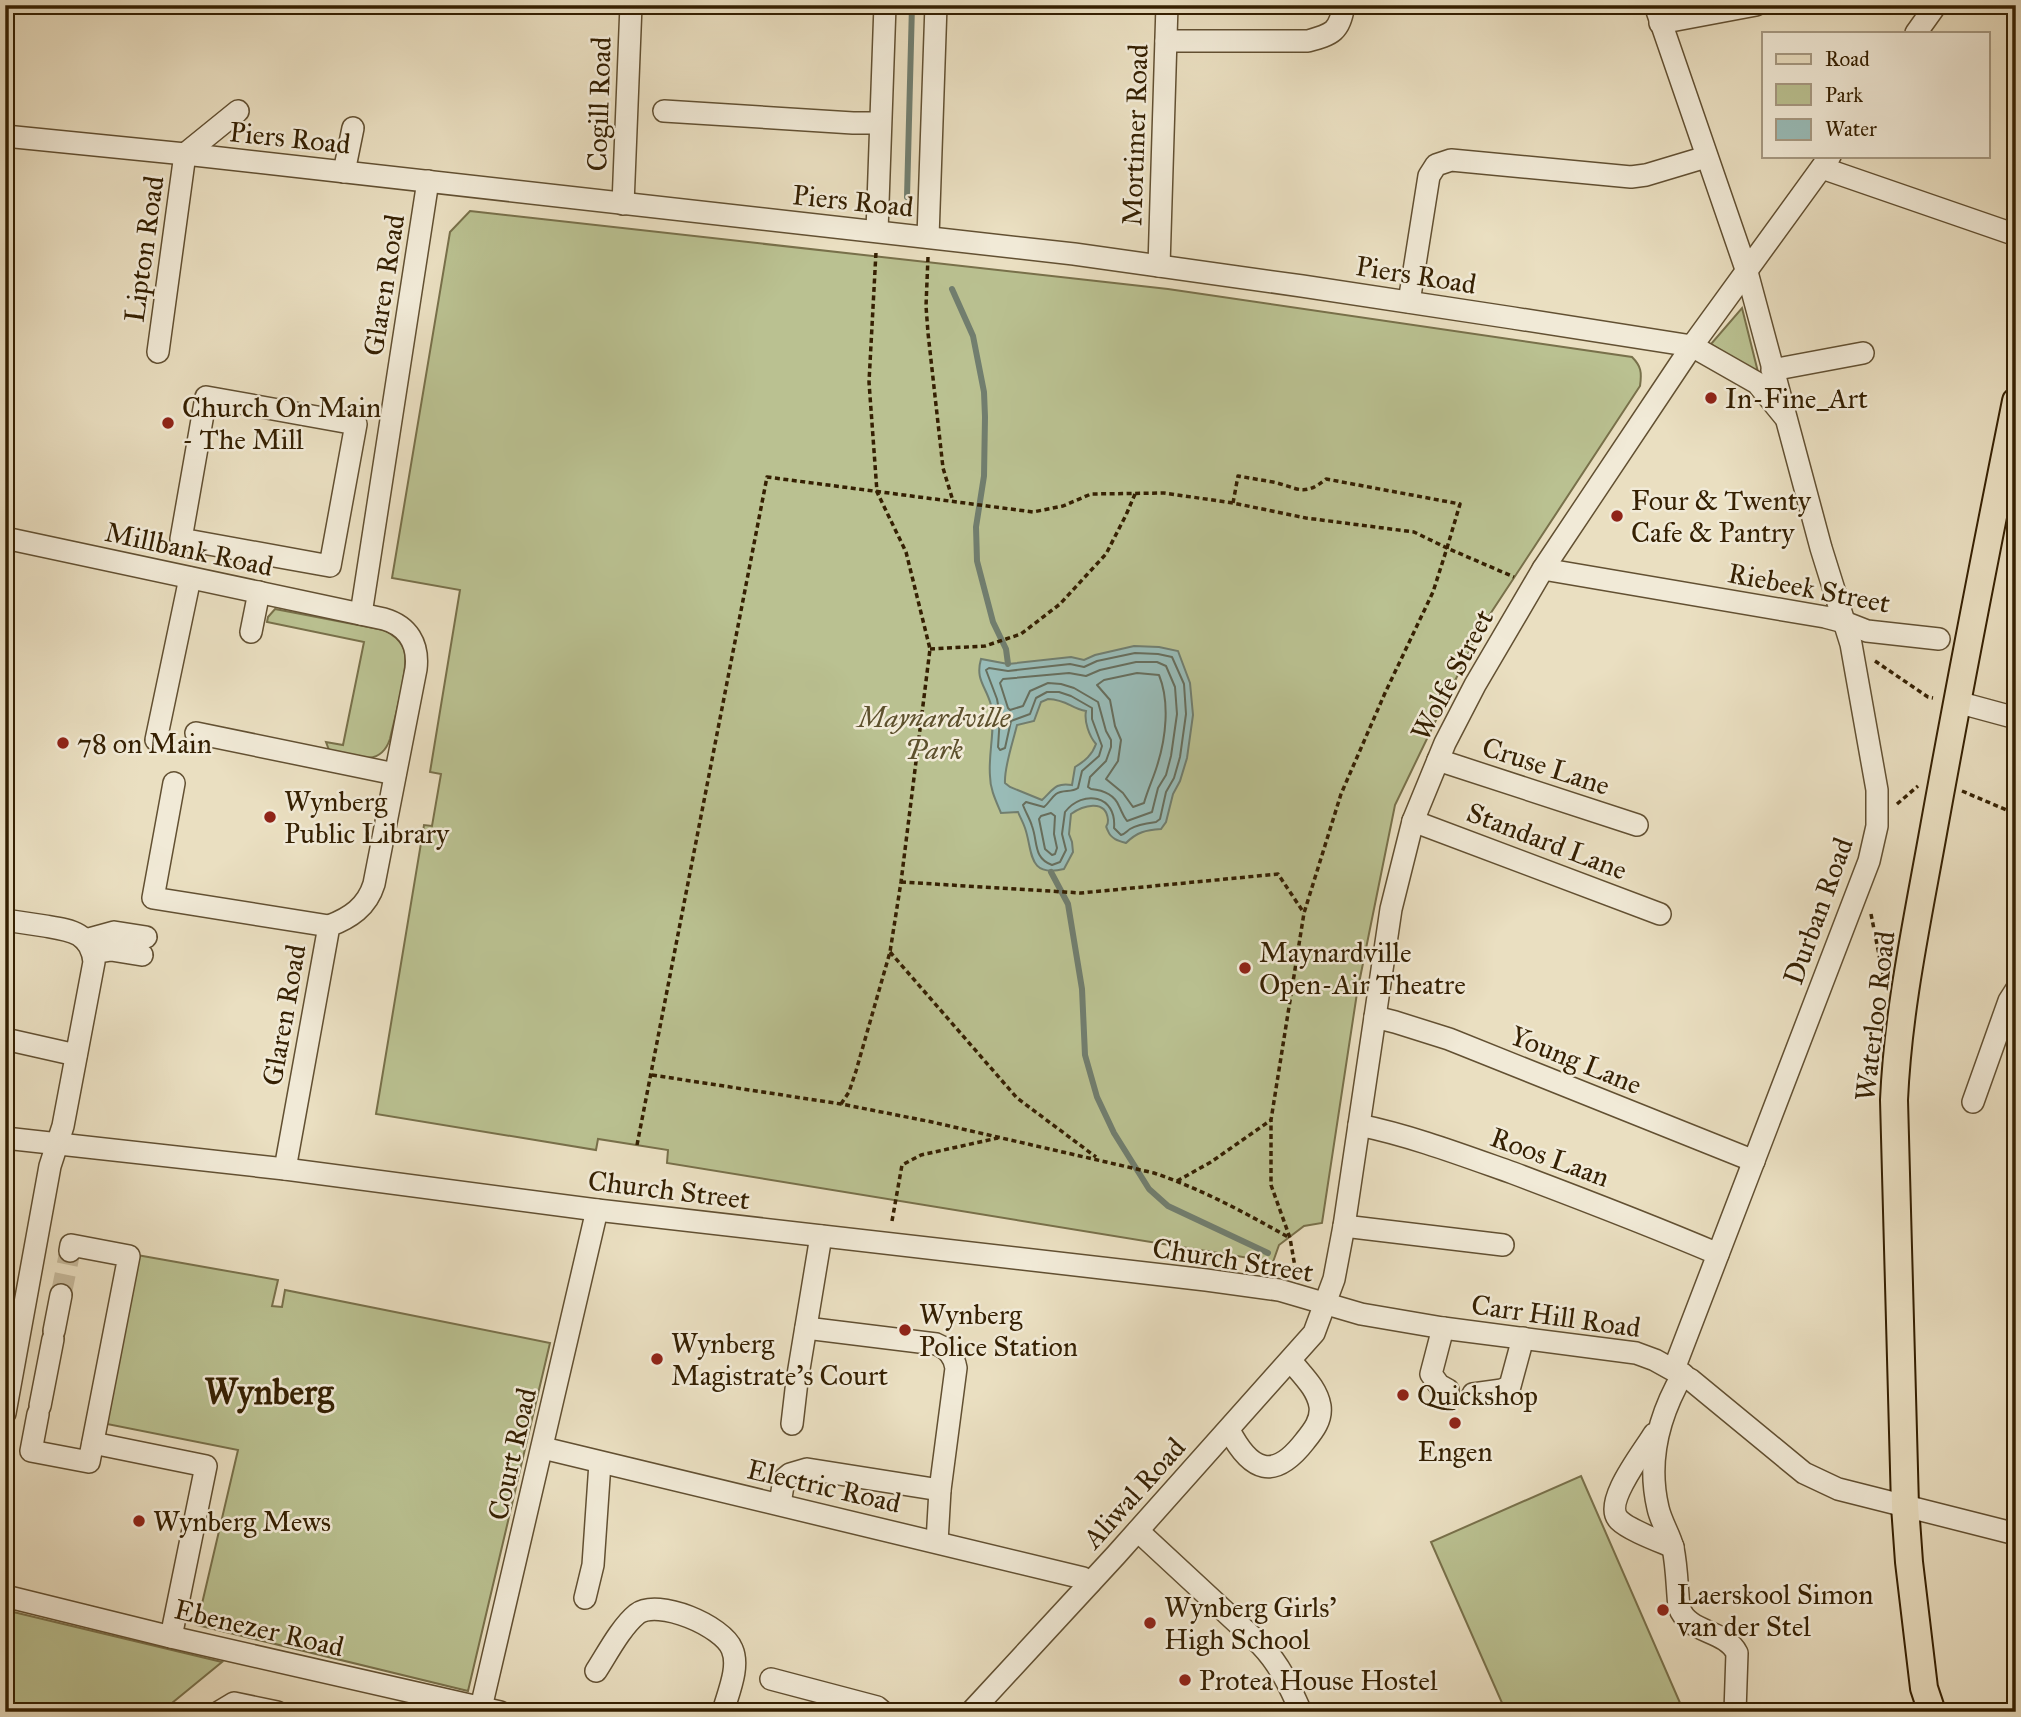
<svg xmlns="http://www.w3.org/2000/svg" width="2021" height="1717" viewBox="0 0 2021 1717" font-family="'IM FELL Great Primer',serif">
<rect width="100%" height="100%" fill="#eadfc1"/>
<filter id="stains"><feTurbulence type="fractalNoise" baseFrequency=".00286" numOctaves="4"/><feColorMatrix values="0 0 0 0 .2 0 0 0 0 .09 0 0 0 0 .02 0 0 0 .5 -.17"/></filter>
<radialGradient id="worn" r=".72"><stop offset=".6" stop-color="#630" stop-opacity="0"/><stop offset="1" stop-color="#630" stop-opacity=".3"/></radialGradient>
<g fill="#bac191" stroke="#78704a" stroke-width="2">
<path d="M 470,211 L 1168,289 L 1632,357 C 1641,366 1642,372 1640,386 L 1479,631 L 1395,805 L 1357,993 L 1322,1223 L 1304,1226 L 1279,1245 L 1273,1262 L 667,1163 L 668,1150 L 598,1139 L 596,1150 L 376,1114 L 424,825 L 432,826 L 441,774 L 430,772 L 460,590 L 392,578 L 450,232 Z"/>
<polygon points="1742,308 1759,376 1711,344"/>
<path d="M 275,609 L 384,630 C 393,634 400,640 404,649 C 410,665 394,720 390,739 C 380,769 353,756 329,750 L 326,742 L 343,745 L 364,642 L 267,622 L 268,617 Z"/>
<polygon points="137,1255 278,1280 272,1306 282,1307 285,1290 550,1343 468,1691 197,1625 238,1450 107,1424"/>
<polygon points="1581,1476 1684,1712 1506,1712 1431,1542"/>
<polygon points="5,1610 222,1662 161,1712 5,1712"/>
</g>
<path fill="#99bcb8" stroke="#717e6f" stroke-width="2" fill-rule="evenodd" d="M 1134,646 L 1159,647 L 1178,651 L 1190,683 L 1193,715 L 1187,758 L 1180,781 L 1173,794 L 1166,822 L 1161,829 C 1146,830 1137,832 1126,843 C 1119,841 1111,839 1108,831 C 1104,823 1108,829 1108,820 C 1106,798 1082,806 1071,814 L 1069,834 L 1072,842 L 1073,852 L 1064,869 C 1027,878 1033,851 1025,828 C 1023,822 1020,817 1018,812 L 1001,813 C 996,801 990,789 990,776 C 988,753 996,728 991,705 C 986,686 975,680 981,659 L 1008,664 L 1071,657 L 1084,660 L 1095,655 ZM 1048,699 C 1068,700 1070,708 1086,711 C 1084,721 1089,736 1096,744 C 1092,755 1085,761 1075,767 L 1072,785 C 1055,782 1053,790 1042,800 L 1010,787 L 1005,783 C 1004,767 1013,742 1017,725 L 1034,721 L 1041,702 Z"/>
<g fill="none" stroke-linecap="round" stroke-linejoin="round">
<g stroke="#676e5d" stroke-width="2">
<path d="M 1135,653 L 1158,654 L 1172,657 L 1184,684 L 1186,714 L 1180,757 L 1174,778 L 1166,792 L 1160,819 L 1156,822 C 1148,823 1138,824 1130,829 C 1127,831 1125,834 1121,835 L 1114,828 C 1117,795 1083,789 1065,812 L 1062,834 L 1066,850 L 1060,862 L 1052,865 C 1033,858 1038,842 1032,826 C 1030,819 1025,811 1023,805 L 1026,802 L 1044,807 C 1049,803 1051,798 1056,794 C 1063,789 1071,793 1078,788 L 1082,771 L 1099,756 L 1102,746 L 1092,719 L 1092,708 L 1071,696 L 1059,692 L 1047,692 L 1036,698 L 1030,714 L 1011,721 L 1005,748 L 1000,750 L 998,747 L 1000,716 L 997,699 L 986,670 L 989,668 L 1008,671 L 1070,664 L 1084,667 L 1097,661 Z"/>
<path d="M 1136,662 L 1157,662 L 1166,666 L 1175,687 L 1177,714 L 1171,756 L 1166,775 L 1158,788 L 1152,812 L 1127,821 C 1123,816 1122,812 1119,806 C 1114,794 1102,790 1091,789 L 1088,787 L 1090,777 L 1106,761 L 1111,747 L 1111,740 L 1106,731 L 1098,702 L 1074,688 L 1061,684 L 1048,683 L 1030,691 L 1023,706 L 1010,710 L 1008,708 L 1000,683 L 1003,679 L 1069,673 L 1086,676 L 1100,670 Z"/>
<path d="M 1137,673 L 1159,675 C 1170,702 1166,738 1157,766 C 1153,779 1148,789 1144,803 L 1133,807 L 1123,793 L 1106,779 L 1118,761 L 1121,740 L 1115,726 L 1110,700 L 1097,685 L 1104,680 Z"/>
<polygon points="1051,813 1055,816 1054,834 1057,848 1055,854 1052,855 1045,849 1039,819 1041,816"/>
</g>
<g stroke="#717e6f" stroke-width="6">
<polyline points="907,197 912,5"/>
<polyline points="952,289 973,336 984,392 985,417 984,476 976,527 977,561 993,622 1006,649 1008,664"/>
<polyline points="1051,872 1068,904 1082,989 1085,1055 1097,1097 1114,1133 1149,1189 1168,1206 1268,1253"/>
</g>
<polyline stroke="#c6b99b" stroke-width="21" stroke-dasharray="21 10" stroke-linecap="butt" points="61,1295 70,1251"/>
<defs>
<g id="minor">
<polyline points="1655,5 1747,272 1821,548 1851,644 1877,790 1877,826 1869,861 1674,1369"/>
<polyline points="1660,23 1756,5"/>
<polyline points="1916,33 1936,5"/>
<path d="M 1166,41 L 1308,41 C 1333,34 1339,32 1344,5"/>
<polyline points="664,111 853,123 880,123"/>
<polyline points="5,136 185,154 1074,254 1302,286 1513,318 1692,346 1757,383 1784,416"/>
<polyline points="185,154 238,111"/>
<polyline points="1822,168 2016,235"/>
<polyline points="344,172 353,128"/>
<polyline points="623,204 631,5"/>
<polyline points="877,231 885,5"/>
<polyline points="928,237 936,5"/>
<polyline points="1159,266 1167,5"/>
<polyline points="1409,302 1429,176 1436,165 1451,160 1631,177 1646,175 1706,157"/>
<polyline points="158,352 185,154"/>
<polyline points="1772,370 1863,353"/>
<polygon points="206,397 356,424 330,566 181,539"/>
<path d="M 5,538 L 384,619 C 408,626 419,644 416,669 L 374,884 C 367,907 350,918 329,926 L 285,1169"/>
<polyline points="1543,569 1825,617 1844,622 1867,631 1939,639"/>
<polyline points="361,614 428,181"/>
<polyline points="251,632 259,592"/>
<polyline points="1957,702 2016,718"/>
<polyline points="196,733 395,774"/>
<polyline points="156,740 190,578"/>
<polyline points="1438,760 1637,825"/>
<polyline points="174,783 153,898 329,926"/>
<polyline points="1413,821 1660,914"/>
<path d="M 5,920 C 18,922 31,924 45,926 C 69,930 91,932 94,962 L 63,1126 L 50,1166 L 5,1413"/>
<polyline points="85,940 114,932 146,937"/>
<polyline points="93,953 111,950 142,955"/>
<polyline points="1375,1017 1395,1022 1449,1039 1754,1161"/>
<polyline points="5,1039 76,1055"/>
<polyline points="1973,1102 2009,1001 2016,990"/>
<path d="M 1359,1125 C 1412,1136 1462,1155 1513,1173 C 1582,1199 1650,1225 1718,1254"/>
<polyline points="5,1138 285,1169 597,1210 1206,1280 1279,1290 1361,1314 1443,1328 1636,1353 1655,1360 1691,1380 1804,1473 1838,1489 2016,1534"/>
<polyline points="1344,1226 1503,1245"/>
<path d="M 806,1328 L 936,1344 C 948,1349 954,1356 956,1368 L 940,1490 L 937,1542"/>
<polyline points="1443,1328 1431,1374 1439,1385 1448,1390"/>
<polyline points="54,1331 61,1295"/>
<path d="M 1683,1374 C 1659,1415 1647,1461 1658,1508 C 1661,1522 1670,1535 1673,1548 C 1677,1567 1677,1588 1679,1607 C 1688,1634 1725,1629 1737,1653 L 1735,1712"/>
<polyline points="1473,1394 1502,1390 1510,1386 1523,1338"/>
<polyline points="40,1406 53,1339"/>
<polyline points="38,1414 31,1451 89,1462 129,1256 71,1245 70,1251"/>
<polyline points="792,1424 797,1381 821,1236"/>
<path d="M 1229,1430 C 1251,1472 1274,1481 1305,1441 C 1313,1431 1322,1420 1320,1406 C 1317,1388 1302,1375 1291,1361"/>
<path d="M 1654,1434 C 1644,1451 1602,1503 1619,1520 C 1629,1530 1659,1541 1673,1547"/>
<polyline points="93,1443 206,1466 171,1637"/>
<polyline points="543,1448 1083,1578 1090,1583"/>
<polyline points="780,1504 784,1479 790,1474 807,1469 940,1490"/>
<path d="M 1138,1531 L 1261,1645 C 1280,1665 1290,1687 1301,1712"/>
<polyline points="5,1596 171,1637 500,1712"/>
<polyline points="585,1598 593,1565 600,1463"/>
<path d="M 596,1671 C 607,1654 621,1627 637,1614 C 658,1598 723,1626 732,1649 C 740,1667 728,1693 723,1712"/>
<polyline points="771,1679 877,1707 883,1712"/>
<polyline points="219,1712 234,1703 277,1712"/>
<polyline points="480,1712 597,1210"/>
<polyline points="971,1712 1116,1555 1314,1333 1334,1279 1344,1226 1391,909 1413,821 1445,743 1475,685 1543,569 1692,346 1830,156"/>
</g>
<path id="major" d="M 1932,1712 L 1924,1688 L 1909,1562 L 1905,1506 L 1894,1100 C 1898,1010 1917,922 1933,833 C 1959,689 1987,545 2016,401"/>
</defs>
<use href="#minor" stroke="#625032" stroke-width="24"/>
<use href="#major" stroke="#352002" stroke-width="30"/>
<g stroke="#352002" stroke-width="3.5" stroke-dasharray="5 3.5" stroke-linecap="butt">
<polyline points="928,257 926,306 928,333 943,468 953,501"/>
<path d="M 1233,503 L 1238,476 C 1249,478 1261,480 1273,482 C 1297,487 1303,498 1326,479 L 1460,504 L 1447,548 L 1514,577"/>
<polyline points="930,649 985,646 1021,634 1060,604 1106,554 1126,515 1135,494"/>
<polyline points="1875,661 1928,697 1933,698"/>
<polyline points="1962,791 2016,814"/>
<polyline points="1897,804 1918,786"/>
<polyline points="901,882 1081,893 1278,874 1304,913"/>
<polyline points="1871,914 1883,975"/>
<polyline points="890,952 1017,1098 1096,1157"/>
<path d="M 652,1075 L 841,1104 L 932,1122 L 1154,1173 C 1201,1189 1244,1212 1288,1237"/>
<polyline points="841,1104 849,1092 856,1071 890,952 901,882 930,649 906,552 877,492 869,382 876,252"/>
<polyline points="637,1145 767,477 1033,512 1063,506 1091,494 1164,493 1233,503 1306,518 1414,532 1447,548 1433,592 1385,693 1341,794 1304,913 1271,1120 1271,1185 1290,1238 1295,1267"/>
<polyline points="1177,1181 1211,1162 1271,1120"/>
<polyline points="892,1221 902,1165 921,1155 998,1138"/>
</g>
<use href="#minor" stroke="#f1ead7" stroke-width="21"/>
<use href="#major" stroke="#eadfc1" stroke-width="26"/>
</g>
<g fill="#8f2418" stroke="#f1ead7" stroke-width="2.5">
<circle cx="1711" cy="398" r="7"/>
<circle cx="168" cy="423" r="7"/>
<circle cx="1617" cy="516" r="7"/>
<circle cx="63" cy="743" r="7"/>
<circle cx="270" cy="817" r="7"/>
<circle cx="1245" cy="968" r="7"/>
<circle cx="905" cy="1330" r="7"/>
<circle cx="657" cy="1359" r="7"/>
<circle cx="1403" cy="1395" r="7"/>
<circle cx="1455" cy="1423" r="7"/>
<circle cx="139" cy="1521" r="7"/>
<circle cx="1663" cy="1610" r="7"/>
<circle cx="1150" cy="1623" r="7"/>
<circle cx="1185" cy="1680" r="7"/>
</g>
<g text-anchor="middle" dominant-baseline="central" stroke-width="5" stroke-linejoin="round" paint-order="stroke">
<g font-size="28" fill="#352002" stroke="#f1ead7">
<text transform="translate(599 104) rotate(-88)">Cogill Road</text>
<text transform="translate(1135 135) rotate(-88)">Mortimer Road</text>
<text transform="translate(290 138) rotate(6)">Piers Road</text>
<text transform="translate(853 201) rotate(6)">Piers Road</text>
<text transform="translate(144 249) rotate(-82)">Lipton Road</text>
<text transform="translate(1416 275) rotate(9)">Piers Road</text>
<text transform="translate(384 285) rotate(-81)">Glaren Road</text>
<text transform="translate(189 549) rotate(12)">Millbank Road</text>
<text transform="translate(1809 588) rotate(11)">Riebeek Street</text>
<text transform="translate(1452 675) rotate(-62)">Wolfe Street</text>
<text transform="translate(1546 766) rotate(18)">Cruse Lane</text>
<text transform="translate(1547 841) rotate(21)">Standard Lane</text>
<text transform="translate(1818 911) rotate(-70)">Durban Road</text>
<text transform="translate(284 1015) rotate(-80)">Glaren Road</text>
<text transform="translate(1875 1016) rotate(-83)">Waterloo Road</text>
<text transform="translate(1576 1060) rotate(22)">Young Lane</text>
<text transform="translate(1550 1157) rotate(20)">Roos Laan</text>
<text transform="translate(669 1190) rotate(7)">Church Street</text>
<text transform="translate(1233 1260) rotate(9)">Church Street</text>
<text transform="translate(1556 1316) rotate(8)">Carr Hill Road</text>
<text transform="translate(512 1454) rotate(-77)">Court Road</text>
<text transform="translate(824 1486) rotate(13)">Electric Road</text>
<text transform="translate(1134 1493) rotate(-48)">Aliwal Road</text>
<text transform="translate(259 1628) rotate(13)">Ebenezer Road</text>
</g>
<g font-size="28" fill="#352002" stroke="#f1ead7" text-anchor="start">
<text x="1725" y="398">In-Fine_Art</text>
<text x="182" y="407">Church On Main<tspan x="182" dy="32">- The Mill</tspan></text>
<text x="1631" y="500">Four &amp; Twenty<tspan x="1631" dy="32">Cafe &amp; Pantry</tspan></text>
<text x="77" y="743">78 on Main</text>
<text x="284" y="801">Wynberg<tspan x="284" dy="32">Public Library</tspan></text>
<text x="1259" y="952">Maynardville<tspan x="1259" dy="32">Open-Air Theatre</tspan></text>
<text x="919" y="1314">Wynberg<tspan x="919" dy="32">Police Station</tspan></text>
<text x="671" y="1343">Wynberg<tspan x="671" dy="32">Magistrate's Court</tspan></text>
<text x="1417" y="1395">Quickshop</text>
<text x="1455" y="1451" text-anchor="middle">Engen</text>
<text x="153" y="1521">Wynberg Mews</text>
<text x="1677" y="1594">Laerskool Simon<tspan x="1677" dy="32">van der Stel</tspan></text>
<text x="1164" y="1607">Wynberg Girls'<tspan x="1164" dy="32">High School</tspan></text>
<text x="1199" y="1680">Protea House Hostel</text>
</g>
<g font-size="28" font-style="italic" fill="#5d502d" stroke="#f1ead7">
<text x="934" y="717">Maynardville<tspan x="934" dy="32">Park</tspan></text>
</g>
<g font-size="35" font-weight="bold" fill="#352002" stroke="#f1ead7">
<text x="269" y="1392">Wynberg</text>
</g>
</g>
<rect width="2021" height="1717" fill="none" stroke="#eadfc1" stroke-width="28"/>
<rect x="7" y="7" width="2007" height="1703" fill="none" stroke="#352002" stroke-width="3.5"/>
<rect x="14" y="14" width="1993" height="1689" fill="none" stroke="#352002" stroke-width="2"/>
<rect x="1762" y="32" width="228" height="126" fill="#f1ead7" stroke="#a69982" stroke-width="2"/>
<rect x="1776" y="54" width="35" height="10" fill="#eadfc1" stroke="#a69982" stroke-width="2"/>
<text x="1825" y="66" font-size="21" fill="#352002">Road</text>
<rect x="1776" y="84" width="35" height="21" fill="#bac191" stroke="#a69982" stroke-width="2"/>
<text x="1825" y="102" font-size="21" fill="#352002">Park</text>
<rect x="1776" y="119" width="35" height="21" fill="#99bcb8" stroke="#a69982" stroke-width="2"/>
<text x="1825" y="136" font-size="21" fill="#352002">Water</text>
<rect width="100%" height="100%" filter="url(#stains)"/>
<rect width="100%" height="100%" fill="url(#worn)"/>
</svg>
